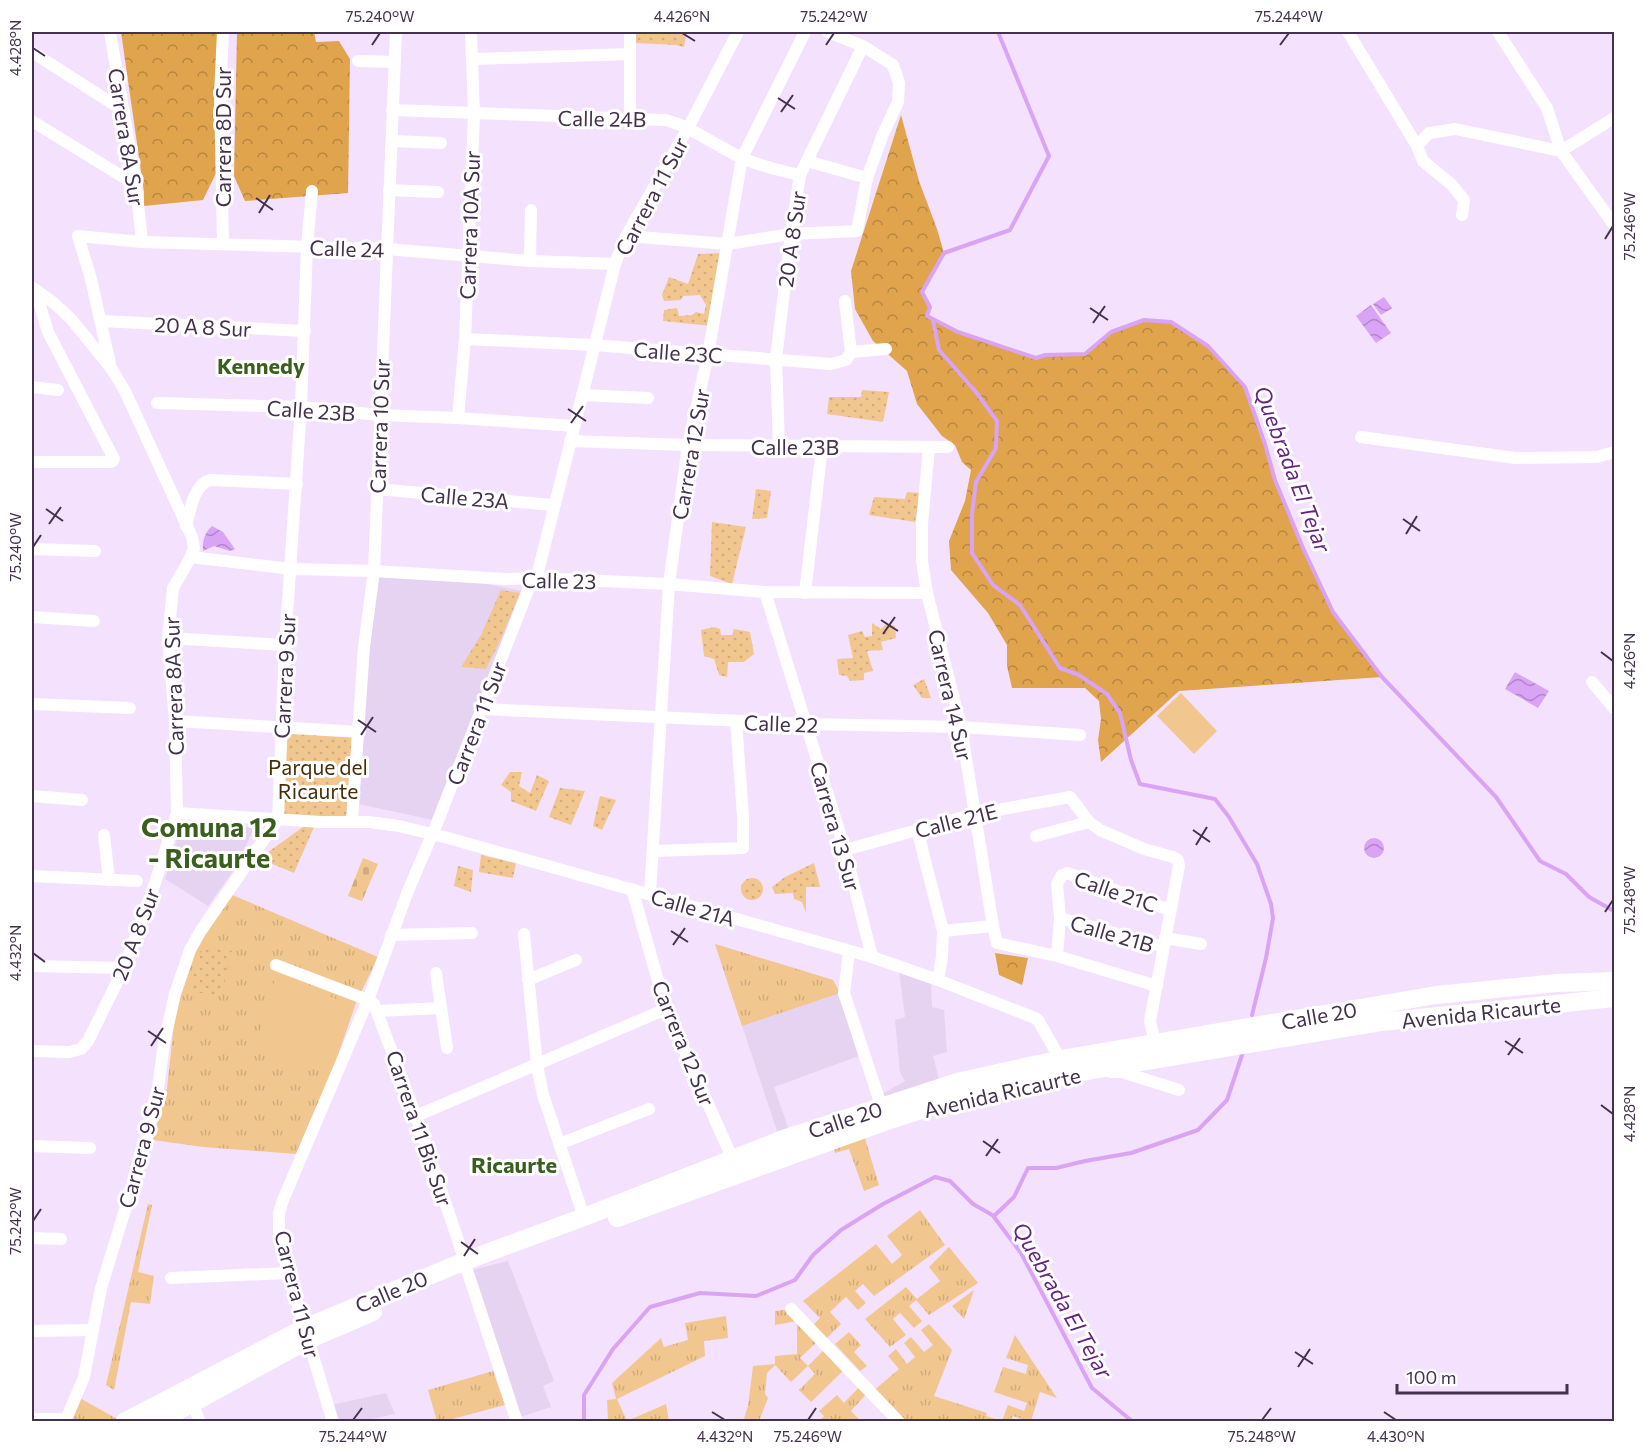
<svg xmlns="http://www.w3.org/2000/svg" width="1646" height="1453" viewBox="0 0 1646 1453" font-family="Commissioner,sans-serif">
<defs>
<pattern id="grass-tufts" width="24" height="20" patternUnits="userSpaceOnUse" patternTransform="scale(1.5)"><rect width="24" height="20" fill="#f2c78f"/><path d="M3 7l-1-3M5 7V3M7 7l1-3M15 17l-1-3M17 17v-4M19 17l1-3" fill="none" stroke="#d1ab7d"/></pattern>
<pattern id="forest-crowns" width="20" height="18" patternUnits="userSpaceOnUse" patternTransform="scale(1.5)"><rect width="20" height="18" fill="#e0a44d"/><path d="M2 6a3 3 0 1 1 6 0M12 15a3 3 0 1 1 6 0" fill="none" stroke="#b78642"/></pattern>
<pattern id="cemetery-stones" width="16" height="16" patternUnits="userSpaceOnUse" patternTransform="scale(1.5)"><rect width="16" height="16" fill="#f2c78f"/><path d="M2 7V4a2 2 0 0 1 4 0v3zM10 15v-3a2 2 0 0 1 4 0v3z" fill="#d1ab7d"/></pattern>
<pattern id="park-dots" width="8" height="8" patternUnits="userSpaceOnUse" patternTransform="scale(1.5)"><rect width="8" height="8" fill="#f2c78f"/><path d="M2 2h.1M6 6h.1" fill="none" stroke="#d1ab7d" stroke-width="1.8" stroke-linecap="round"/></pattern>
<pattern id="water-waves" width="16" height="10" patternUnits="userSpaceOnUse" patternTransform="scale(1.5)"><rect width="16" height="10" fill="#d9a4f5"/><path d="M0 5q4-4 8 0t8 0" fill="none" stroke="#b286c9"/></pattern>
</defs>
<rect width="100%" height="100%" fill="#f3e1fe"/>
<g fill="#e6d2f1">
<polygon points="377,577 481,583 523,591 433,820 354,803 362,705"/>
<polygon points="183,820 254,828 237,865 208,906 165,879"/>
<polygon points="715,944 833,980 840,993 859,1056 774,1087 791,1136 779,1137"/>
<polygon points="899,971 931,983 932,1007 944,1010 947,1052 933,1056 940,1083 884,1101 882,1094 905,1081 900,1072 895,1020 905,1017"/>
<polygon points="508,1261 554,1381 543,1386 551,1407 517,1418 472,1270"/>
<polygon points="386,1393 395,1414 362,1421 337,1421 332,1405"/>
</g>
<g fill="url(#grass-tufts)">
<polygon points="230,894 378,957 355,1005 332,1072 296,1154 203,1147 153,1140 167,1088 177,996 194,952"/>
<polygon points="715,944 833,980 840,993 742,1026"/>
<polygon points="863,1132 879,1185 864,1191 849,1149 835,1153 833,1143"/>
<polygon points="148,1204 152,1205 138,1272 154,1276 150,1304 131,1302 114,1390 106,1385"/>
<polygon points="920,1210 945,1245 874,1296 863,1284 855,1291 866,1303 858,1310 846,1297 830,1312 841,1324 827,1338 813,1325 820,1318 803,1301 876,1244 892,1264 902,1255 887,1236"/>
<polygon points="949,1247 978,1283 929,1315 916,1300 909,1306 922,1321 914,1328 900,1313 893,1319 906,1335 890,1347 865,1319 906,1287 917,1299 940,1281 929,1267"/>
<polygon points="974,1290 964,1319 952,1306"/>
<polygon points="791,1309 818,1341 800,1358 808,1366 825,1349 845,1369 811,1402 799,1390 815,1374 808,1366 791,1382 775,1365 767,1373 765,1394 768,1398 759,1421 743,1422 748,1406 753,1366 775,1364 775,1356 797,1354 797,1321 775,1325 775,1311"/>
<polygon points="726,1316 728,1338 704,1341 705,1356 617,1399 627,1421 608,1421 607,1400 616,1399 612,1383 661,1338 664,1347 688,1340 685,1323"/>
<polygon points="929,1324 952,1350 934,1396 987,1413 986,1416 1002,1421 1008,1405 1024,1411 1027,1403 994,1392 1003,1367 1026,1374 1028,1365 1006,1358 1015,1335 1057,1398 1040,1392 1031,1421 1021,1421 1022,1419 1013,1416 1010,1421 899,1422 872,1392 899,1369 888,1356 896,1349 907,1364 915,1357 904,1343 911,1337 924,1352 933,1345 921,1330"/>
<polygon points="849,1332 861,1345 854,1352 867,1366 860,1371 835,1344"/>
<polygon points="493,1371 505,1405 445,1421 437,1421 428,1390"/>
<polygon points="861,1385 868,1392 851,1411 861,1421 818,1422 824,1416 819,1411 837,1395 844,1403"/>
<polygon points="76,1396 121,1421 61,1422"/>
<polygon points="666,1404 669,1421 627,1421"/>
</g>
<g fill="url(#forest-crowns)">
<polygon points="121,32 219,32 219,167 203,200 144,206 144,192"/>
<polygon points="237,32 314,32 316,42 339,41 350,59 348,193 245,201 234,176"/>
<polygon points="901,115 919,181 937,229 944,253 922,292 929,304 927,316 958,332 1035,358 1045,355 1085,354 1111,332 1144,320 1171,322 1208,346 1245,387 1265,444 1275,480 1303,548 1333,612 1382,677 1179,691 1101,762 1098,740 1101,719 1099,701 1085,688 1012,688 1007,666 1007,645 988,613 951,570 949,541 965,501 971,470 962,462 955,445 942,436 917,404 907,371 873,341 855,309 851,271"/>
<polygon points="995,953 1028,958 1022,985 999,975"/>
</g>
<polygon fill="url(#cemetery-stones)" points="363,858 378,864 362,901 348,896"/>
<g fill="url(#park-dots)">
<polygon points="636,32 687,32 684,47 676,45 636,43"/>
<polygon points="725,253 711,326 663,321 664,310 677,308 679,316 692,315 696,312 704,314 706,305 700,295 683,296 681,300 664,301 662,295 669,277 688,284 698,254"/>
<polygon points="862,390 889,392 883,422 827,414 829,397 861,397"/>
<polygon points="756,489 771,491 767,518 752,519"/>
<polygon points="907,492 920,493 915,522 869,515 874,497 905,499"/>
<polygon points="712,522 746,527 732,584 710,576"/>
<polygon points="501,590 520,593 500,641 486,669 461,667 481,635"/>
<polygon points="872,623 881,629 886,624 895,626 896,638 881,642 883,650 867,651 873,671 864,673 864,680 850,681 847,676 839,675 837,659 853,658 848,635 862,631 865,637 872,636"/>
<polygon points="714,627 720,629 721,635 732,635 734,629 750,632 754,654 744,662 728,662 727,677 719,675 714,659 704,656 701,630"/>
<polygon points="924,679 931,698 922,698 913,685"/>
<polygon points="284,731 354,737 350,818 281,815"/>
<polygon points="510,772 522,772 519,786 530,793 537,775 549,781 536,811 511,801 511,792 501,785"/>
<polygon points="560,788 585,791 571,825 549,817"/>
<polygon points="600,796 616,800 602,830 593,826"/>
<polygon points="303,827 314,827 294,873 261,859 271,850"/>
<polygon points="481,855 516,863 513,878 479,872"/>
<polygon points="814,863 820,887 806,887 806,913 802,902 794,899 793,893 775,894 772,887 785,877"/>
<polygon points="458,866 473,870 471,892 454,886"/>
<circle cx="752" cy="889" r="11"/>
<polygon points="204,945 232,951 221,996 188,991"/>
</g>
<g fill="#f2c78f">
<polygon points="1181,693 1217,731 1194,754 1157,716"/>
<polygon points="275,979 355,1005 332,1072 254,1051"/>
</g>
<g fill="url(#water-waves)">
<polygon points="1384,297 1392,308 1381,315 1373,304"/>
<polygon points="1371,305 1391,333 1376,343 1356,316"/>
<path d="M 212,526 L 223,532 L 235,549 L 230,551 L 214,546 L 203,551 C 202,541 205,532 212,526 Z"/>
<polygon points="1515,672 1549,691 1538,708 1505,689"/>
<circle cx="1374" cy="848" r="10"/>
</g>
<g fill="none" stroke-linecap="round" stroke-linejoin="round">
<g stroke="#d9a4f5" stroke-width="4">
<polyline points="998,32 1049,156 1010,230 944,253 922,292 930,307 927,316 958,332 1036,358 1045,355 1085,354 1111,332 1144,320 1171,322 1208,346 1245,387 1265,444 1275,480 1303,548 1333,612 1382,677 1496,797 1540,861 1566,874 1589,897 1614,911"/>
<polyline points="933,320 939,350 976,392 997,421 996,448 976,482 972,514 972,553 993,585 1020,605 1060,668 1079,675 1107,694 1120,713 1131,760 1140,784 1215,799 1229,817 1257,864 1271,904 1273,918 1266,958 1252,1015"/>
<polyline points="994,1217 1021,1253 1092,1388 1133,1422"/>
<polyline points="584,1422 584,1395 613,1349 650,1307 700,1293 756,1296 795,1280 813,1255 841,1230 883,1204 935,1177 950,1181 973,1204 994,1216 1014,1197 1028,1168 1056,1168 1085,1161 1131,1153 1198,1130 1227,1100 1243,1052"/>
</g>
<g stroke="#fff" stroke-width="12">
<polyline points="110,32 136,185 142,242"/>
<polyline points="223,32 220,95 223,243"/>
<polyline points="630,32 630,120"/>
<polyline points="1348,32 1417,146 1423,161 1451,184 1464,200 1462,215"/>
<polyline points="1498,32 1547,108 1561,151 1614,225"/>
<polyline points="32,52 124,111"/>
<polyline points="473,59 630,54"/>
<polyline points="358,61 394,62"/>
<path d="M 392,110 L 666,120 C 694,128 716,146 742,158 C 761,166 781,171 800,175"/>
<polyline points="32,121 136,185"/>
<polyline points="392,141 441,143"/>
<polyline points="1417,146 1429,133 1455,129 1561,151 1614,118"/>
<polyline points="807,161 867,178"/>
<polyline points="389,190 438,192"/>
<polyline points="626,236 728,244 791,234 857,231 867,178 883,134 898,102 899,83 893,65 863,46 828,32"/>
<polyline points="530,261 531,210"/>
<polyline points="32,287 54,303 71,319 111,368 125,391 192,537 194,548 191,557 173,588 168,638 175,721 177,813 155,883 124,968 88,1041 81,1049 69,1052 32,1051"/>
<polyline points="845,301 851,352"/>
<polyline points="101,321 305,331"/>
<polyline points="465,339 594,345 831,364 846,360 851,352 886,349"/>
<polyline points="110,364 91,279 78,236 142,242 387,249 530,261 615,264"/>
<polyline points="32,387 58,390"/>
<polyline points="582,395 648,398"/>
<polyline points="157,403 301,407 379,415 458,418 574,426"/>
<polyline points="458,418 465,339 474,114 471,32"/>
<polyline points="1361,437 1515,458 1597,457 1614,452"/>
<polyline points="570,441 688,445 948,447"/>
<polyline points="779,446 776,359 791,234 800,175 863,46"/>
<polyline points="929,447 922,524 922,561 927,593 961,727 993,926 997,943 1057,956 1157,986"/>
<polyline points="32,462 112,462 114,459 48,332 35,289"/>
<polyline points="377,489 553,505"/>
<path d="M 186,526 C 190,512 193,485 210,480 L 297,484"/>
<polyline points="32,549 95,551"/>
<polyline points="191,557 291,569 374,571 505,579 535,578 669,584 765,592 927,593"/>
<polyline points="765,592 845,850 872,957"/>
<polyline points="805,593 822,447"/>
<polyline points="32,617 94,621"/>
<polyline points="168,638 285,645"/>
<polyline points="1592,682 1614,708"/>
<polyline points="32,704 130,708"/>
<polyline points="481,709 806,724 961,727 1080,735"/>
<polyline points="175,721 360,732"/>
<polyline points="32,796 82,800"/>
<polyline points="177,813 321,822 369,822 399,826 448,838 872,957 938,980 1035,1018 1038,1020 1064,1066"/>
<polyline points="352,820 364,647 374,571 396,32"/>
<polyline points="917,829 943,931 942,957 938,980"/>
<polyline points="104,835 109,880"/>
<polyline points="1036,836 1089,822"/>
<polyline points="845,850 975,814 1070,797 1089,822 1100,830 1144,849 1173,857 1178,860 1179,866 1150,1021 1155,1043"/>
<polyline points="653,851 743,848 743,816 736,721"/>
<polyline points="32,876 137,881"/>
<polyline points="632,889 666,1009 733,1160"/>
<polyline points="650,894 669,584 688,445 708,355 742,158 805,32"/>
<polyline points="1060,918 1164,947"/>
<polyline points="943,931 993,926"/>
<polyline points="524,934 537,1065 543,1095 584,1217"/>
<polyline points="391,935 472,933"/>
<polyline points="1165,938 1201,944"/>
<polyline points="849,952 844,993 883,1111"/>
<polyline points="1057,956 1060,918 1057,884 1062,875 1067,873 1170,910"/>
<polyline points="276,965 368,1000 374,1004 416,1116 465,1261"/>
<polyline points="32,966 124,968"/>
<polyline points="436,973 447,1048"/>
<polyline points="528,980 576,960"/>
<polyline points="378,1011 441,1008"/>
<polyline points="1111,1072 1122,1072 1179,1090"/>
<polyline points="416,1116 666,1009"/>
<polyline points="559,1144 649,1109"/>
<polyline points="32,1146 90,1148"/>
<polyline points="32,1238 61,1239"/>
<polyline points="467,1270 517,1422"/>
<polyline points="171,1278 288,1273"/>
<polyline points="791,1309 899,1422"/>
<polyline points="32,1331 93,1330"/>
<polyline points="192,1403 200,1422"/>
<polyline points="32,1419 66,1419"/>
<polyline points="65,1422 84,1377 101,1288 144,1148 158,1089 164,1043 175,994 190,950 200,932 278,819 285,645 301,407 307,246 312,191"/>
<polyline points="333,1422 288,1273 279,1232 279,1213 283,1200 368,1000 408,891 437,823 530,585 538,572 615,264 626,236 688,128 738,32"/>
</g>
<g stroke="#fff" stroke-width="18">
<polyline points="617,1218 887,1121 968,1095 1098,1069 1381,1022 1614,998"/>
<polyline points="124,1422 304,1328 465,1261 584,1217 786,1138 957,1082 1061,1059 1436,995 1557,983 1614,981"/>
<polyline points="158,1422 308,1340 373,1312"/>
</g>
</g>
<path fill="none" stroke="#43314d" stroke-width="2" d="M 682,33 L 695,41M 372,45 L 380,33M 826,45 L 834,33M 1280,45 L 1289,33M 33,48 L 45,56M 778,98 L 795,109M 781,112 L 793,95M 256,198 L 273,210M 259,213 L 270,195M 1605,239 L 1613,226M 1090,308 L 1108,320M 1093,323 L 1105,306M 568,409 L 586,421M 571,423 L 583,406M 46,509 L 63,521M 1403,519 L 1420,531M 49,524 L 61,507M 1406,534 L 1417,516M 33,547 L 41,535M 881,620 L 898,631M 883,634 L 895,617M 1601,652 L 1613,661M 358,720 L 376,732M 361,735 L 373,717M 1193,830 L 1210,842M 1196,845 L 1207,827M 1605,912 L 1613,900M 671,931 L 688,942M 673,945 L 685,928M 33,953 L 45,962M 148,1031 L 166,1043M 1505,1041 L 1523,1053M 151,1046 L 163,1028M 1508,1055 L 1520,1038M 1601,1105 L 1613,1114M 983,1141 L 1000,1153M 986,1156 L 998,1139M 33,1221 L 41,1209M 461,1242 L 478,1254M 464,1256 L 475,1239M 1295,1352 L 1313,1364M 1298,1367 L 1310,1349M 712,1412 L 725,1420M 1384,1412 L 1396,1420M 353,1420 L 362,1408M 808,1420 L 816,1408M 1262,1420 L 1271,1408"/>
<g text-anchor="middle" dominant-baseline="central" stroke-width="6" stroke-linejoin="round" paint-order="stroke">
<g font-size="21" fill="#43314d" stroke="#fff">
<text transform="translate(602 118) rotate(1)">Calle 24B</text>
<text transform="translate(127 137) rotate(81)">Carrera 8A Sur</text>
<text transform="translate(222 137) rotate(-90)">Carrera 8D Sur</text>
<text transform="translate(651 196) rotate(-62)">Carrera 11 Sur</text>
<text transform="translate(469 225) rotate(-88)">Carrera 10A Sur</text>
<text transform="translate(791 239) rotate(-82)">20 A 8 Sur</text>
<text transform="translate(347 248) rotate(2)">Calle 24</text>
<text transform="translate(203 326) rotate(3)">20 A 8 Sur</text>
<text transform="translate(678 352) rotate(4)">Calle 23C</text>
<text transform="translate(311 410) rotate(4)">Calle 23B</text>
<text transform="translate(379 426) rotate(-88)">Carrera 10 Sur</text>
<text x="795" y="446">Calle 23B</text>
<text transform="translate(690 454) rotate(-80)">Carrera 12 Sur</text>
<text transform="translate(465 497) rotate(5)">Calle 23A</text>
<text transform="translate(559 580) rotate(1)">Calle 23</text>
<text transform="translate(284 676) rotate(-87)">Carrera 9 Sur</text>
<text transform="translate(173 686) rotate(-92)">Carrera 8A Sur</text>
<text transform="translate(951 695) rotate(77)">Carrera 14 Sur</text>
<text transform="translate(476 723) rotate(-69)">Carrera 11 Sur</text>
<text transform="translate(781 723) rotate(2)">Calle 22</text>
<text transform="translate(956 820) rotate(-14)">Calle 21E</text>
<text transform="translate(836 826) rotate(74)">Carrera 13 Sur</text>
<text transform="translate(1116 891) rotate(19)">Calle 21C</text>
<text transform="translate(693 907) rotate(16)">Calle 21A</text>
<text transform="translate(1112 933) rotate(16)">Calle 21B</text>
<text transform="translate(135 934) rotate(-69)">20 A 8 Sur</text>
<text transform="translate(1481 1012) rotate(-6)">Avenida Ricaurte</text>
<text transform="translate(1319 1015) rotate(-10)">Calle 20</text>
<text transform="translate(684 1043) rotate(68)">Carrera 12 Sur</text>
<text transform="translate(1002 1092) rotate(-13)">Avenida Ricaurte</text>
<text transform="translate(845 1119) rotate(-18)">Calle 20</text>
<text transform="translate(420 1128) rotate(71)">Carrera 11 Bis Sur</text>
<text transform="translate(141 1147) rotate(-75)">Carrera 9 Sur</text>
<text transform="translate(391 1291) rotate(-23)">Calle 20</text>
<text transform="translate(298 1294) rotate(76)">Carrera 11 Sur</text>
</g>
<g font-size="21" fill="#462e08" stroke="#fff">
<text x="318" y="766">Parque del<tspan x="318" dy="24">Ricaurte</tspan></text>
</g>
<g font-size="22" font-weight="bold" fill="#3b5e1e" stroke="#fff">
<text x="261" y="365">Kennedy</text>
<text x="514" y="1164">Ricaurte</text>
</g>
<g font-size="22" font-style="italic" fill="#652482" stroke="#fff">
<text transform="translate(1293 469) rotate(69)">Quebrada El Tejar</text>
<text transform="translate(1063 1300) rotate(60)">Quebrada El Tejar</text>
</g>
<g font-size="27" font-weight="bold" fill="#3b5e1e" stroke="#fff">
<text x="209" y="826">Comuna 12<tspan x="209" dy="31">- Ricaurte</tspan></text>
</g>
</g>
<rect width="1646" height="1453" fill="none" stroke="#ffffff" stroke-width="66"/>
<path d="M1397 1384v9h170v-9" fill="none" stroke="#43314d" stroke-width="3"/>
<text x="1406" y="1384" font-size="18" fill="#43314d" stroke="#ffffff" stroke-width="4.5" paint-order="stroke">100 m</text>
<rect x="33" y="33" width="1580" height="1387" fill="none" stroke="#43314d" stroke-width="2"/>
<g font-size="15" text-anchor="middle" fill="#43314d">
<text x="380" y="22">75.240°W</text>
<text x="682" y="22">4.426°N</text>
<text x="834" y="22">75.242°W</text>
<text x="1289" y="22">75.244°W</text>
<text transform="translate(16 48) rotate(-90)" y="5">4.428°N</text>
<text transform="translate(1630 226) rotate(-90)" y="5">75.246°W</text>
<text transform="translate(16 547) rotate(-90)" y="5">75.240°W</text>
<text transform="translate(1630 661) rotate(-90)" y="5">4.426°N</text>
<text transform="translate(1630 900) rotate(-90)" y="5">75.248°W</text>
<text transform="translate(16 953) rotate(-90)" y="5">4.432°N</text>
<text transform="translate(1630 1114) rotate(-90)" y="5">4.428°N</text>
<text transform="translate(16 1221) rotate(-90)" y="5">75.242°W</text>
<text x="353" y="1442">75.244°W</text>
<text x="725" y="1442">4.432°N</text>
<text x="808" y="1442">75.246°W</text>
<text x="1262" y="1442">75.248°W</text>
<text x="1396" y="1442">4.430°N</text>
</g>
</svg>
